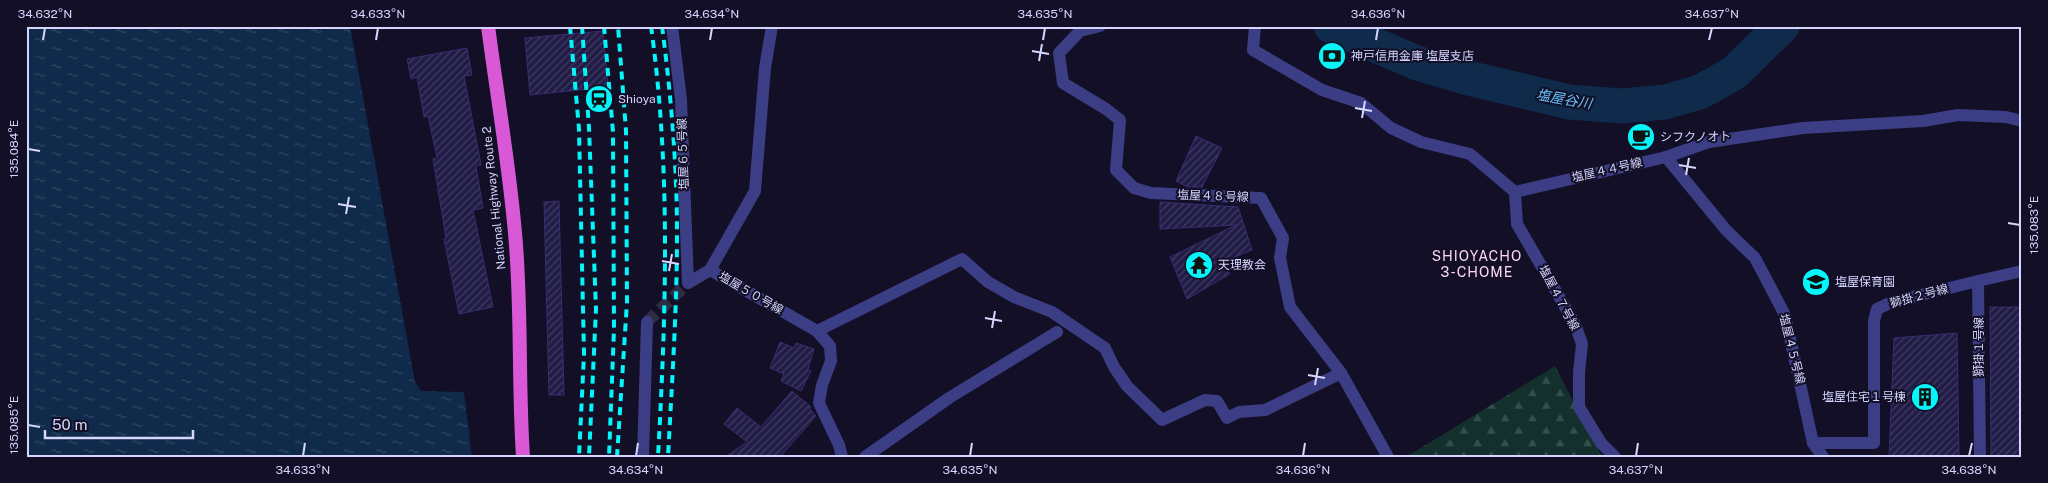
<svg xmlns="http://www.w3.org/2000/svg" width="2048" height="483" viewBox="0 0 2048 483" font-family="'Public Sans','Noto Sans JP',sans-serif">
<defs>
<pattern id="forest-firs" width="22" height="20" patternUnits="userSpaceOnUse" patternTransform="scale(1.25)"><rect width="22" height="20" fill="#13302c"/><path d="M5 1l3.5 6h-7zM16 11l3.5 6h-7z" fill="#354d4c"/></pattern>
<pattern id="water-ripples" width="26" height="14" patternUnits="userSpaceOnUse" patternTransform="scale(1.25)"><rect width="26" height="14" fill="#0f2a4a"/><path d="M2 4q2-2 4 0t4 0M15 11q2-2 4 0t4 0" fill="none" stroke="#314865"/></pattern>
<pattern id="building-hatch" width="6" height="6" patternUnits="userSpaceOnUse" patternTransform="scale(1.25)"><rect width="6" height="6" fill="#211c46"/><path d="M-1 1l2-2M0 6l6-6M5 7l2-2" fill="none" stroke="#403c62"/></pattern>
</defs>
<rect width="100%" height="100%" fill="#120f26"/>
<polygon fill="url(#forest-firs)" points="1555,366 1602,457 1406,457"/>
<polygon fill="url(#water-ripples)" points="26,26 350,26 415,382 421,391 464,392 472,457 26,457"/>
<g fill="none" stroke-linecap="round" stroke-linejoin="round">
<polyline stroke="#0f2a4a" stroke-width="35" points="1331,26 1417,63 1468,78 1569,102 1622,106 1665,102 1700,92 1734,73 1782,26"/>
</g>
<g fill="url(#building-hatch)" stroke="#362e72">
<polygon points="603,31 608,87 530,95 525,38"/>
<polygon points="467,48 472,75 464,76 481,165 476,166 483,208 473,210 493,307 459,314 444,239 446,238 433,159 437,158 428,116 424,117 417,77 411,79 407,59"/>
<polygon points="1196,136 1222,148 1202,187 1188,187 1176,181"/>
<polygon points="559,201 564,395 549,395 544,202"/>
<polygon points="1160,202 1238,207 1252,250 1223,262 1230,274 1187,299 1170,257 1236,225 1160,229"/>
<polygon points="1990,307 2022,307 2022,457 1991,457"/>
<polygon points="1957,333 1959,457 1889,457 1894,338"/>
<polygon points="780,342 794,348 796,343 814,349 808,369 811,371 801,391 781,381 784,374 770,368"/>
<polygon points="792,391 811,407 809,408 816,416 780,457 725,457 747,442 724,424 737,408 761,427"/>
</g>
<g fill="none" stroke-linecap="round" stroke-linejoin="round">
<polyline stroke="#2f2d46" stroke-width="12" stroke-dasharray="12 6" stroke-linecap="butt" points="647,322 688,283"/>
<g stroke="#3b3e84" stroke-width="12">
<polyline points="672,26 681,99 688,283 710,270 755,191 765,68 772,26"/>
<polyline points="1100,26 1080,31 1059,53 1063,83 1106,109 1120,120 1116,170 1134,188 1151,193 1261,198 1283,238 1280,258 1290,307 1341,373 1388,457"/>
<polyline points="1255,26 1253,50 1322,90 1361,103 1391,128 1421,142 1470,154 1515,192 1666,157 1709,142 1803,128 1923,121 1958,115 2006,117 2022,121"/>
<polyline points="1666,157 1726,230 1755,258 1785,315 1813,443 1823,457"/>
<polyline points="1515,192 1517,224 1575,324 1582,344 1579,372 1579,407 1601,443 1615,457"/>
<polyline points="710,270 817,331 830,346 831,361 822,385 819,403 839,445 842,457"/>
<polyline points="817,331 962,259 988,282 1014,297 1052,312 1105,348 1114,367 1127,386 1162,420 1205,400 1217,401 1227,418 1239,412 1265,410 1341,373"/>
<polyline points="1813,443 1874,443 1874,321 1877,309 1892,302 1978,281"/>
<polyline points="643,457 647,322"/>
<polyline points="865,457 949,398 1057,332"/>
<polyline points="1980,457 1978,281 2022,271"/>
</g>
<path stroke="#d858d6" stroke-width="14" d="M 488,26 C 497,95 509,164 515,233 C 522,307 518,382 523,457"/>
<g stroke="#05f5fb" stroke-width="4" stroke-dasharray="8 6" stroke-linecap="butt">
<polyline points="570,26 579,129 584,354 579,457"/>
<polyline points="582,26 589,128 596,309 589,457"/>
<polyline points="604,26 613,132 614,329 609,457"/>
<path d="M 651,26 C 671,171 666,311 658,457"/>
<path d="M 662,26 C 671,95 677,165 677,234 C 677,308 672,382 668,457"/>
<polyline points="617,457 627,302 626,131 618,26"/>
</g>
</g>
<path fill="none" stroke="#d6d5fe" stroke-width="2" d="M 43,40 L 45,28M 376,40 L 378,28M 710,40 L 712,28M 1043,40 L 1045,28M 1376,40 L 1378,28M 1709,40 L 1712,28M 1032,51 L 1049,54M 1039,61 L 1042,44M 1355,108 L 1372,111M 1362,118 L 1365,101M 28,149 L 40,151M 1679,165 L 1696,168M 1686,175 L 1689,158M 338,204 L 356,207M 346,214 L 349,197M 2008,223 L 2020,225M 662,261 L 679,264M 669,271 L 672,254M 985,318 L 1002,321M 992,328 L 995,311M 1308,375 L 1325,378M 1315,385 L 1318,368M 28,425 L 40,427M 303,456 L 305,443M 636,456 L 638,443M 970,456 L 972,443M 1303,456 L 1305,443M 1636,456 L 1638,443M 1969,456 L 1972,443"/>
<defs>
<symbol id="bank-disc" viewBox="-11 -11 22 22"><circle r="9.5" fill="#05f5fb" stroke="#120f26"/><path d="M-6-4H6V4H-6ZM0-2.3a2.3 2.3 0 1 0 0 4.6a2.3 2.3 0 1 0 0-4.6Z" fill="#111"/></symbol>
<symbol id="station-disc" viewBox="-11 -11 22 22"><circle r="9.5" fill="#05f5fb" stroke="#120f26"/><path d="M-3-6H3Q5-6 5-4V2Q5 4 3 4L4.5 6H3L1.5 4h-3L-3 6H-4.5L-3 4Q-5 4-5 2V-4Q-5-6-3-6ZM-3.5-4v3h7v-3ZM-3.5 1v1.5H-2V1ZM2 1v1.5H3.5V1Z" fill="#111"/></symbol>
<symbol id="cafe-disc" viewBox="-11 -11 22 22"><circle r="9.5" fill="#05f5fb" stroke="#120f26"/><path d="M-5.5-4.5H6V0H3Q3 3.5 0 3.5H-2.5Q-5.5 3.5-5.5 0ZM3-3.2v2h1.7v-2ZM-6 4.5H4V6H-6Z" fill="#111"/></symbol>
<symbol id="temple-disc" viewBox="-11 -11 22 22"><circle r="9.5" fill="#05f5fb" stroke="#120f26"/><path d="M0-6L5-2H3V0L6.5 2.5H4V6H1.5V3h-3V6H-4V2.5H-6.5L-3 0V-2H-5Z" fill="#111"/></symbol>
<symbol id="school-disc" viewBox="-11 -11 22 22"><circle r="9.5" fill="#05f5fb" stroke="#120f26"/><path d="M0-5L7-2L0 1L-7-2ZM-4 1L0 2.5L4 1V4Q0 6-4 4Z" fill="#111"/></symbol>
<symbol id="building-disc" viewBox="-11 -11 22 22"><circle r="9.5" fill="#05f5fb" stroke="#120f26"/><path d="M-4-6H4V6H1V3H-1V6H-4ZM-2.5-4.3h1.7v1.8h-1.7ZM.8-4.3h1.7v1.8H.8ZM-2.5-1h1.7V.8h-1.7ZM.8-1h1.7V.8H.8Z" fill="#111"/></symbol>
</defs>
<g fill-rule="evenodd">
<use href="#bank-disc" x="1316" y="40" width="32" height="32"/>
<use href="#station-disc" x="583" y="83" width="32" height="32"/>
<use href="#cafe-disc" x="1625" y="121" width="32" height="32"/>
<use href="#temple-disc" x="1183" y="249" width="32" height="32"/>
<use href="#school-disc" x="1800" y="266" width="32" height="32"/>
<use href="#building-disc" x="1909" y="381" width="32" height="32"/>
</g>
<g text-anchor="middle" dominant-baseline="central" stroke-width="4" stroke-linejoin="round" paint-order="stroke">
<g font-size="12" fill="#d6d5fe" stroke="#120f26" text-anchor="start">
<text x="1351" y="56">神戸信用金庫 塩屋支店</text>
<text x="618" y="99">Shioya</text>
<text x="1660" y="137">シフクノオト</text>
<text x="1218" y="265">天理教会</text>
<text x="1835" y="282">塩屋保育園</text>
<text x="1906" y="397" text-anchor="end">塩屋住宅１号棟</text>
</g>
<g font-size="12" fill="#d6d5fe" stroke="#120f26">
<text transform="translate(683 154) rotate(-92)">塩屋６５号線</text>
<text transform="translate(1607 170) rotate(-13)">塩屋４４号線</text>
<text transform="translate(1213 196) rotate(2)">塩屋４８号線</text>
<text transform="translate(494 198) rotate(-96)">National Highway Route 2</text>
<text transform="translate(751 293) rotate(30)">塩屋５０号線</text>
<text transform="translate(1919 296) rotate(-15)">獅掛２号線</text>
<text transform="translate(1559 298) rotate(62)">塩屋４７号線</text>
<text transform="translate(1979 347) rotate(-90)">獅掛１号線</text>
<text transform="translate(1792 349) rotate(76)">塩屋４５号線</text>
</g>
<g font-size="14" font-style="italic" fill="#65c2fc" stroke="#120f26">
<text transform="translate(1564 99) rotate(10)">塩屋谷川</text>
</g>
<g font-size="14" letter-spacing="1" fill="#fed7f3" stroke="#120f26">
<text x="1477" y="256">SHIOYACHO<tspan x="1477" dy="16">3-CHOME</tspan></text>
</g>
</g>
<rect width="2048" height="483" fill="none" stroke="#120f26" stroke-width="55"/>
<path d="M45 430v8h148v-8" fill="none" stroke="#d6d5fe" stroke-width="2.5"/>
<text x="52" y="430" font-size="15" fill="#d6d5fe" stroke="#120f26" stroke-width="4" paint-order="stroke">50 m</text>
<rect x="28" y="28" width="1992" height="428" fill="none" stroke="#d6d5fe" stroke-width="2"/>
<g font-size="12" text-anchor="middle" fill="#d6d5fe">
<text x="45" y="18">34.632°N</text>
<text x="378" y="18">34.633°N</text>
<text x="712" y="18">34.634°N</text>
<text x="1045" y="18">34.635°N</text>
<text x="1378" y="18">34.636°N</text>
<text x="1712" y="18">34.637°N</text>
<text transform="translate(14 149) rotate(-90)" y="4">135.084°E</text>
<text transform="translate(2034 225) rotate(-90)" y="4">135.083°E</text>
<text transform="translate(14 425) rotate(-90)" y="4">135.085°E</text>
<text x="303" y="474">34.633°N</text>
<text x="636" y="474">34.634°N</text>
<text x="970" y="474">34.635°N</text>
<text x="1303" y="474">34.636°N</text>
<text x="1636" y="474">34.637°N</text>
<text x="1969" y="474">34.638°N</text>
</g>
</svg>
